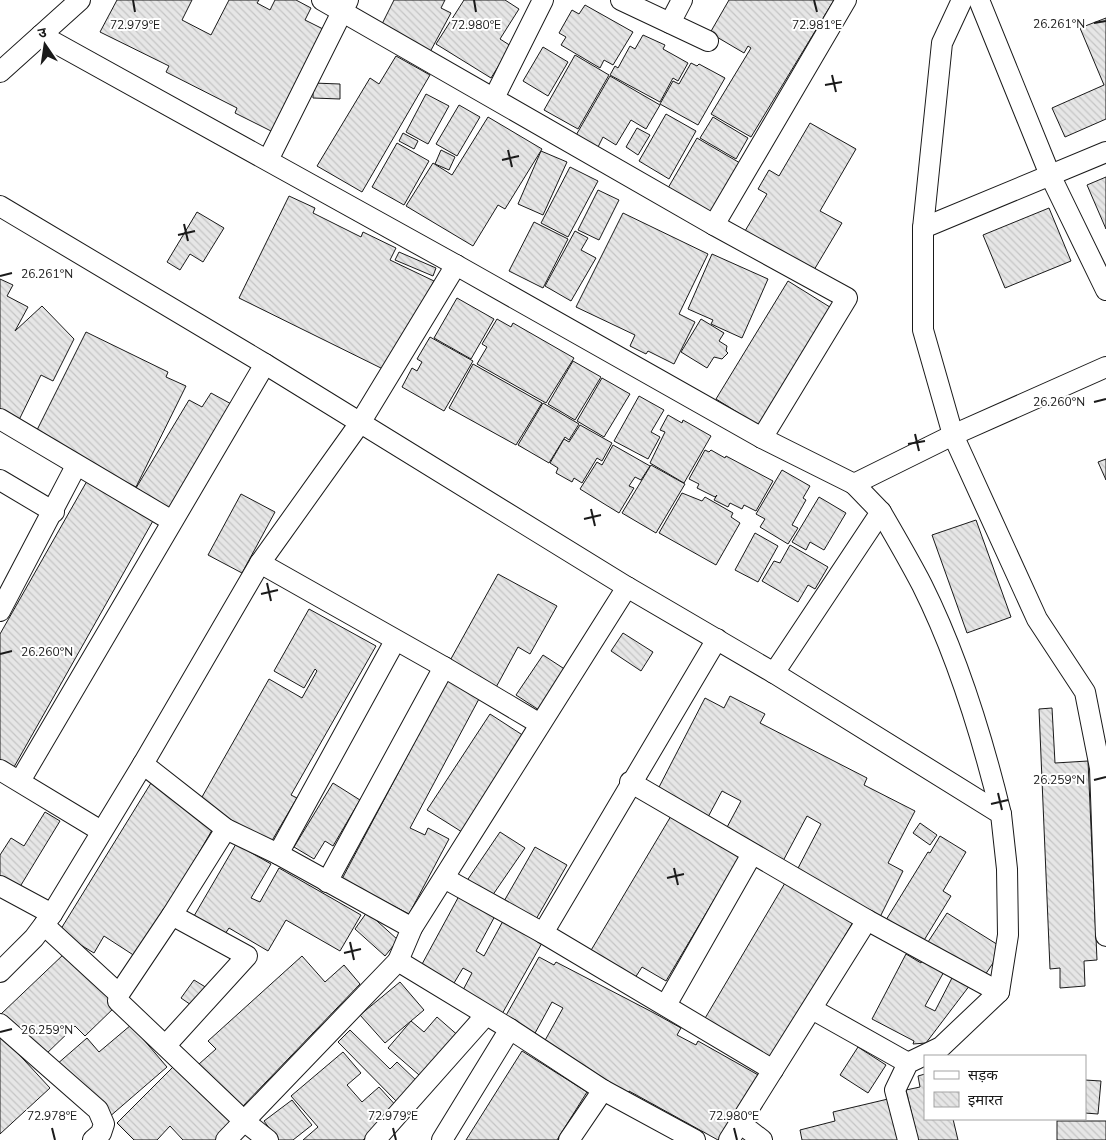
<svg xmlns="http://www.w3.org/2000/svg" width="1106" height="1140" viewBox="0 0 1106 1140" font-family="'Nunito Sans','Noto Sans Devanagari',sans-serif">
<defs>
<pattern id="building-back-hatch" width="6" height="6" patternUnits="userSpaceOnUse" patternTransform="scale(1.25)"><rect width="6" height="6" fill="#e6e6e6"/><path d="M-1 5l2 2M0 0l6 6M5-1l2 2" fill="none" stroke="#c5c5c5"/></pattern>
</defs>
<rect width="100%" height="100%" fill="#fff"/>
<g fill="url(#building-back-hatch)" stroke="#1a1a1a">
<polygon points="117,0 192,0 182,20 211,35 229,0 259,0 257,3 270,10 275,0 296,0 311,8 305,20 325,30 273,132 235,113 237,108 166,72 169,66 100,32"/>
<polygon points="394,0 445,0 441,8 451,13 430,52 381,26"/>
<polygon points="464,0 505,0 519,9 500,39 511,46 491,78 436,44"/>
<polygon points="729,0 834,0 751,137 711,114 751,48 748,46 744,53 710,33"/>
<polygon points="585,5 633,32 613,65 604,60 600,68 561,45 566,37 559,33 572,10 579,14"/>
<polygon points="1106,18 1106,119 1065,137 1052,108 1104,85 1080,28"/>
<polygon points="643,35 665,45 663,49 688,63 678,81 673,78 660,102 610,75 615,66 618,68 630,46 635,49"/>
<polygon points="543,47 568,62 548,96 523,81"/>
<polygon points="575,55 609,75 578,129 544,110"/>
<polygon points="396,56 430,75 362,192 317,166 370,78 379,84"/>
<polygon points="691,63 697,66 699,64 725,78 698,125 660,104 673,81 679,84"/>
<polygon points="610,76 660,105 646,129 631,120 616,145 603,137 597,149 575,137"/>
<polygon points="313,83 340,84 340,99 313,98"/>
<polygon points="426,94 449,106 428,144 406,132"/>
<polygon points="459,105 480,117 457,156 436,144"/>
<polygon points="666,114 696,131 669,179 639,161"/>
<polygon points="488,117 542,149 505,209 498,205 473,246 406,206 433,163 452,175"/>
<polygon points="713,117 748,138 736,159 700,138"/>
<polygon points="810,123 856,149 820,211 842,223 814,270 745,231 767,194 758,189 769,170 779,176"/>
<polygon points="637,128 650,135 638,155 626,147"/>
<polygon points="403,133 418,141 414,149 399,141"/>
<polygon points="697,138 740,163 711,212 668,188"/>
<polygon points="397,143 429,161 404,205 372,187"/>
<polygon points="441,150 455,157 449,170 435,164"/>
<polygon points="541,151 567,162 543,215 518,204"/>
<polygon points="570,167 598,181 568,237 541,223"/>
<polygon points="1106,177 1106,229 1087,185"/>
<polygon points="598,190 619,200 599,240 578,230"/>
<polygon points="289,196 315,208 313,213 361,237 363,232 396,248 390,260 434,281 389,372 239,298"/>
<polygon points="1049,208 1071,261 1005,288 983,235"/>
<polygon points="197,212 224,228 203,262 190,254 180,270 167,262"/>
<polygon points="623,213 708,254 679,314 695,322 674,364 648,351 646,354 630,346 635,335 576,307"/>
<polygon points="534,222 568,239 543,288 509,271"/>
<polygon points="575,231 588,238 581,250 596,258 571,301 545,286"/>
<polygon points="399,252 436,268 433,276 395,260"/>
<polygon points="712,254 768,279 742,338 711,324 713,320 688,309"/>
<polygon points="0,279 13,285 7,296 28,307 15,331 42,306 74,339 53,381 41,375 18,422 0,413"/>
<polygon points="788,281 833,309 761,427 716,399"/>
<polygon points="457,298 494,319 471,359 434,338"/>
<polygon points="497,319 511,327 513,323 574,358 546,403 477,364 487,347 482,344"/>
<polygon points="701,319 724,333 719,341 727,346 726,351 728,353 722,359 714,357 707,368 681,352"/>
<polygon points="86,332 168,372 166,377 186,386 136,487 82,461 35,434"/>
<polygon points="430,337 473,361 444,411 402,387 412,368 417,371 422,362 417,359"/>
<polygon points="573,361 601,377 575,420 548,404"/>
<polygon points="473,364 542,403 516,445 449,408"/>
<polygon points="602,378 630,394 604,437 577,421"/>
<polygon points="211,393 235,406 172,510 136,488 189,400 202,407"/>
<polygon points="639,396 664,410 651,432 660,437 648,459 614,441"/>
<polygon points="543,403 579,424 569,440 565,437 549,463 518,445"/>
<polygon points="668,415 682,423 683,420 711,436 684,483 650,463 665,432 660,430"/>
<polygon points="580,425 612,443 602,461 597,458 582,483 574,478 572,482 556,473 558,468 550,463 564,439 569,442"/>
<polygon points="613,445 650,466 641,480 635,477 629,486 634,488 619,513 580,489 597,462 602,465"/>
<polygon points="705,450 709,452 711,450 725,458 726,456 773,481 756,511 744,505 742,509 730,503 728,507 714,500 717,495 715,497 697,488 699,484 689,479"/>
<polygon points="1106,459 1106,480 1098,462"/>
<polygon points="651,465 685,484 656,533 622,513"/>
<polygon points="782,470 810,486 803,498 806,500 792,525 798,528 788,544 760,527 765,519 756,514"/>
<polygon points="87,481 154,519 14,767 0,760 0,634"/>
<polygon points="682,493 702,501 705,497 733,513 731,517 740,523 716,565 659,533"/>
<polygon points="241,494 275,512 242,573 208,555"/>
<polygon points="819,497 846,513 824,550 810,542 806,550 792,542"/>
<polygon points="976,520 1011,617 967,633 932,535"/>
<polygon points="755,533 778,546 758,582 735,570"/>
<polygon points="790,545 828,567 815,589 808,585 798,602 762,581 774,561 780,563"/>
<polygon points="498,574 557,606 530,654 518,647 494,691 447,666"/>
<polygon points="309,609 376,646 291,795 297,798 270,844 198,804 269,679 302,698 317,671 315,669 304,688 274,671"/>
<polygon points="623,633 653,652 641,671 611,651"/>
<polygon points="543,655 566,670 539,710 516,695"/>
<polygon points="448,679 480,697 410,828 425,835 428,828 449,839 409,914 342,879"/>
<polygon points="730,696 765,714 760,723 867,778 864,785 915,811 888,863 903,871 880,917 796,872 821,824 807,816 783,861 725,831 741,801 722,791 708,817 657,791 705,698 724,708"/>
<polygon points="1052,708 1055,763 1088,761 1097,960 1084,961 1085,986 1060,988 1060,968 1050,969 1039,709"/>
<polygon points="490,714 524,736 462,832 427,810"/>
<polygon points="151,783 215,825 138,958 104,936 94,953 59,932"/>
<polygon points="333,783 360,800 333,846 325,841 314,859 294,847"/>
<polygon points="45,812 60,821 18,890 0,879 0,855 11,838 24,846"/>
<polygon points="671,816 740,856 666,981 642,967 635,978 590,952"/>
<polygon points="920,823 937,835 930,845 913,833"/>
<polygon points="500,832 525,848 490,899 466,882"/>
<polygon points="940,836 966,852 943,891 951,896 923,942 886,920 928,852 930,853"/>
<polygon points="236,844 271,864 251,898 260,902 279,868 361,915 340,951 286,920 268,951 229,928 225,934 194,916"/>
<polygon points="535,847 567,865 535,921 503,903"/>
<polygon points="785,883 853,922 771,1062 704,1020"/>
<polygon points="459,896 495,916 476,951 484,956 503,921 542,943 502,1014 463,990 472,973 463,968 454,983 421,966"/>
<polygon points="367,912 398,940 385,956 355,929"/>
<polygon points="947,913 1003,948 983,978 928,942"/>
<polygon points="65,953 118,1004 85,1036 75,1026 43,1057 1,1014"/>
<polygon points="906,954 921,963 924,957 946,968 925,1006 935,1011 953,976 970,985 926,1043 913,1044 914,1041 872,1019"/>
<polygon points="302,956 325,982 344,965 360,984 243,1106 199,1064 216,1049 208,1041"/>
<polygon points="539,957 554,965 556,962 654,1013 681,1028 677,1035 696,1045 698,1041 760,1076 724,1140 718,1140 629,1091 628,1093 543,1044 563,1008 552,1002 534,1035 504,1019"/>
<polygon points="194,980 207,988 194,1007 181,998"/>
<polygon points="400,982 424,1010 385,1043 360,1015"/>
<polygon points="437,1017 461,1038 426,1081 388,1048 411,1021 424,1032"/>
<polygon points="131,1025 167,1067 108,1118 56,1065 87,1038 99,1052"/>
<polygon points="350,1030 390,1069 397,1062 421,1085 400,1105 338,1042"/>
<polygon points="0,1034 50,1088 0,1134"/>
<polygon points="858,1047 886,1065 868,1093 840,1075"/>
<polygon points="522,1051 587,1092 557,1140 466,1140"/>
<polygon points="343,1052 361,1073 347,1085 362,1102 379,1087 399,1109 363,1140 303,1140 318,1127 291,1096"/>
<polygon points="175,1065 233,1123 217,1140 183,1140 170,1126 157,1140 134,1140 117,1123"/>
<polygon points="925,1074 925,1119 953,1119 958,1140 918,1140 906,1090 920,1087 918,1076"/>
<polygon points="1085,1080 1101,1081 1098,1114 1085,1113"/>
<polygon points="888,1099 898,1140 802,1140 800,1130 835,1121 833,1112"/>
<polygon points="292,1100 312,1125 293,1140 278,1140 264,1121"/>
<rect x="1057" y="1121" width="49" height="19"/>
</g>
<g fill="none" stroke-linecap="round" stroke-linejoin="round">
<defs>
<g id="minor">
<polyline points="322,0 714,225"/>
<polyline points="621,0 708,41"/>
<polyline points="846,0 714,225 847,298 762,438 854,484 953,435 1106,367"/>
<polyline points="979,0 1050,175 1106,290"/>
<polyline points="670,23 682,0"/>
<polyline points="41,35 456,265 762,438"/>
<polyline points="0,72 80,0"/>
<polyline points="494,98 543,0"/>
<polyline points="1106,152 923,228 923,330 953,435 1037,619 1085,692 1100,768 1106,936"/>
<polyline points="268,160 348,0"/>
<polyline points="0,206 265,364 627,587 774,673 1001,814 1007,869 1008,935 999,992 941,1047 908,1063 895,1090 908,1140"/>
<polyline points="923,228 942,43 962,0"/>
<polyline points="0,419 172,521"/>
<polyline points="0,480 54,512"/>
<path d="M 881,512 C 895,536 909,560 922,585 C 958,657 982,736 1001,814"/>
<polyline points="260,563 444,667 540,724"/>
<polyline points="0,611 76,466"/>
<polyline points="774,673 881,512 854,484"/>
<polyline points="0,770 101,831"/>
<polyline points="20,781 265,364"/>
<polyline points="630,782 867,920 999,992"/>
<polyline points="226,829 172,915 119,994 118,1001 244,1121 268,1140"/>
<polyline points="278,854 395,641"/>
<polyline points="444,878 543,933 773,1070"/>
<polyline points="327,882 444,667"/>
<polyline points="0,886 52,914"/>
<polyline points="44,925 119,994"/>
<polyline points="412,928 278,854 226,829 143,764 260,563 360,423 456,265"/>
<polyline points="543,933 717,639"/>
<polyline points="398,961 412,928 627,587"/>
<polyline points="0,972 34,938 52,914 143,764"/>
<polyline points="666,1005 752,854"/>
<polyline points="812,1009 908,1063"/>
<polyline points="0,1024 98,1110 104,1124 101,1133 93,1140"/>
<polyline points="166,1045 247,956 172,915"/>
<polyline points="740,1123 762,1140"/>
<polyline points="226,1140 398,961 510,1029 603,1090 695,1140"/>
<polyline points="375,1140 486,1015"/>
<polyline points="442,1140 510,1029"/>
<polyline points="569,1140 603,1090"/>
<polyline points="729,1140 867,920"/>
</g>
</defs>
<use href="#minor" stroke="#1a1a1a" stroke-width="22"/>
<use href="#minor" stroke="#fff" stroke-width="20"/>
</g>
<path fill="none" stroke="#1a1a1a" stroke-width="2" d="M 133,0 L 135,12M 474,0 L 476,12M 814,0 L 817,12M 1094,23 L 1106,21M 832,75 L 836,92M 825,85 L 842,82M 508,150 L 512,167M 502,160 L 519,156M 184,224 L 188,241M 178,235 L 195,231M 0,276 L 12,273M 1094,402 L 1106,399M 915,434 L 919,451M 908,444 L 925,441M 591,509 L 595,526M 584,519 L 601,515M 267,583 L 271,601M 261,594 L 278,590M 0,654 L 12,651M 1094,780 L 1106,777M 998,793 L 1002,810M 991,804 L 1008,800M 674,868 L 678,885M 667,878 L 684,874M 350,942 L 354,960M 344,953 L 361,949M 0,1032 L 12,1029M 52,1128 L 55,1140M 393,1128 L 396,1140M 734,1128 L 737,1140"/>
<g font-size="12" text-anchor="middle" fill="#1a1a1a" stroke="#fff" stroke-width="4" stroke-linejoin="round" paint-order="stroke">
<text x="1059" y="28">26.261°N</text>
<text x="135" y="29">72.979°E</text>
<text x="476" y="29">72.980°E</text>
<text x="817" y="29">72.981°E</text>
<text x="47" y="278">26.261°N</text>
<text x="1059" y="406">26.260°N</text>
<text x="47" y="656">26.260°N</text>
<text x="1059" y="784">26.259°N</text>
<text x="47" y="1034">26.259°N</text>
<text x="52" y="1120">72.978°E</text>
<text x="393" y="1120">72.979°E</text>
<text x="734" y="1120">72.980°E</text>
</g>
<rect x="924" y="1055" width="162" height="65" fill="#ffffff" stroke="#a3a3a3"/>
<rect x="934" y="1071" width="25" height="8" fill="#ffffff" stroke="#a3a3a3"/>
<text x="968" y="1080" font-size="15" fill="#1a1a1a">सड़क</text>
<rect x="934" y="1092" width="25" height="15" fill="url(#building-back-hatch)" stroke="#a3a3a3"/>
<text x="968" y="1105" font-size="15" fill="#1a1a1a">इमारत</text>
<g transform="translate(45 45) rotate(347)" stroke="#ffffff" stroke-width="4" paint-order="stroke">
<path d="M0-4L9 19L0 12L-9 19Z" fill="#1a1a1a"/>
<text y="-8" font-size="14" font-weight="bold" text-anchor="middle" fill="#1a1a1a">उ</text>
</g>
</svg>
